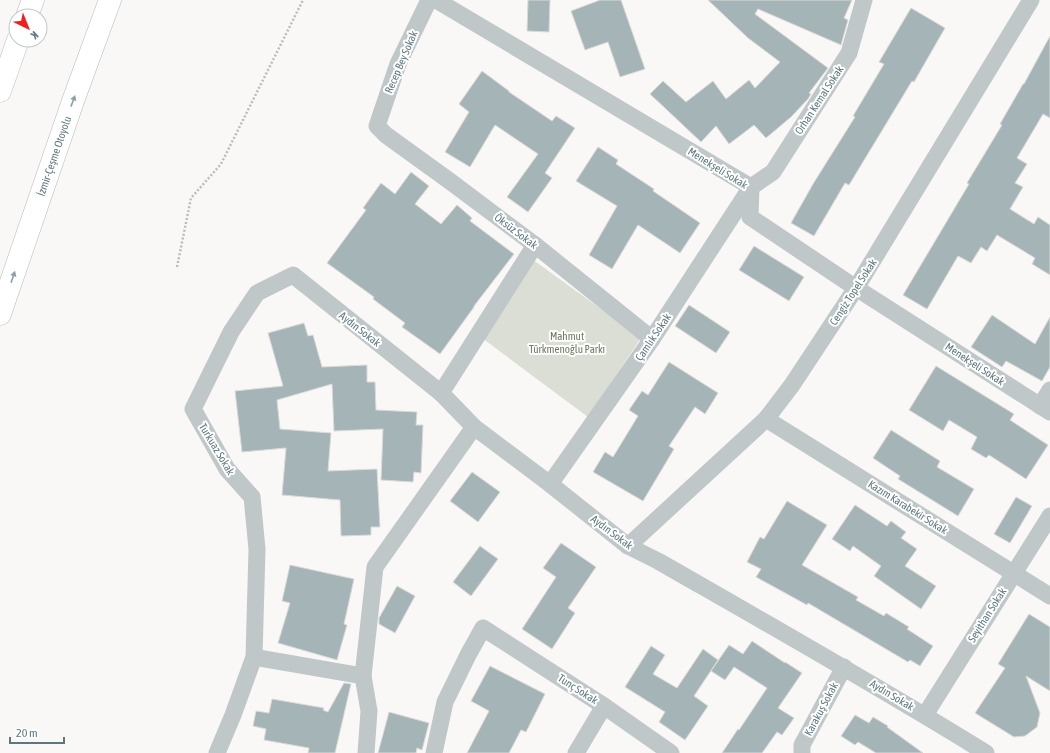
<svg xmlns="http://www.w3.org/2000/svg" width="1050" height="753" viewBox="0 0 1050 753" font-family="'Asap Condensed',sans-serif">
<rect width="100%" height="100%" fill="#f9f8f6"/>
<polygon fill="#daded5" points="532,259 641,338 588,417 482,338"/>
<g fill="#a5b4b7" stroke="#dbdad8">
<polygon points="528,0 550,0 549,32 527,31"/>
<polygon points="600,0 621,0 645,69 620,77 608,42 585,50 571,11"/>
<polygon points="708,0 852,0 844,18 848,20 841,45 758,9 755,14 828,68 809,93 811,94 808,99 791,117 766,138 754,125 729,144 716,126 701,142 650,94 663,81 686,102 713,81 726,99 749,80 755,88 780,62 748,38"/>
<polygon points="911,8 945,28 914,82 912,81 849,185 845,183 814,236 791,223 813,184 855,117 853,116 884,64 879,62"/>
<polygon points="1050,36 1050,118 1043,114 1017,158 1027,164 1015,183 1023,187 1010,209 1034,224 1038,217 1050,225 1050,275 1032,264 1035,258 997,235 987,251 981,247 971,263 958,256 927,309 903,295 969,184 967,183 1002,125 1000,124 1023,84 1024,84"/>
<polygon points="482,71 509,91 509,92 552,121 556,116 575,128 545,173 552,178 528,212 507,197 538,154 495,125 470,167 445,152 469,112 459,104"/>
<polygon points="598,147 618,160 616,164 654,189 653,191 700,223 680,253 638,225 612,269 589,255 617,206 576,181"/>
<polygon points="411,172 429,186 415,204 441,224 457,205 472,218 470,221 514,254 474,306 474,307 440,354 402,327 405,323 373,299 374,297 327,263 366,210 363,208 381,183 395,194"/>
<polygon points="754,246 804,277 789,301 739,270"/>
<polygon points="689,305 730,332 716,353 675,326"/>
<polygon points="992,315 1035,344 1050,317 1050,367 1042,381 1006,361 1002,367 971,347"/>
<polygon points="304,323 308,336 313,335 322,367 367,365 367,382 375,382 376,410 417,412 416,425 423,425 421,473 414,472 413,482 381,480 383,429 334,431 332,384 277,400 280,429 331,433 328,471 377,469 380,527 371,527 371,535 341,536 340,500 282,495 286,448 242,452 235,391 283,386 268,333"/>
<polygon points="669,362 718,393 705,414 695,407 669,446 674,449 643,501 593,472 605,452 613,457 638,416 629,410 642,391 648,395"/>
<polygon points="936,366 1014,414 1010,420 1048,445 1026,479 989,455 986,458 971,449 977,437 949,420 943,431 909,410"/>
<polygon points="891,430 940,461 937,467 974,489 958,516 898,479 900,476 873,458"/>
<polygon points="472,472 500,492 478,522 450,501"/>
<polygon points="1016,497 1032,506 1010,543 994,534"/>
<polygon points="787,501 827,525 802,565 858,597 856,600 884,616 886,613 909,627 907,629 933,646 920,666 910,660 908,662 808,603 807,605 756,577 761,569 747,562 760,537 764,539"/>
<polygon points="855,505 887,526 891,521 906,532 901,538 917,549 905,566 936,586 921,609 874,576 881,566 853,546 850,551 832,539"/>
<polygon points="561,543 596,567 568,608 575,613 552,649 522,629 556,577 543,568"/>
<polygon points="480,546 498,559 471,596 453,582"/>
<polygon points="290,565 354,579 344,624 347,625 337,660 278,643 290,603 282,601"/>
<polygon points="397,586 415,596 395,633 379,624 379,618"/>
<polygon points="1029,614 1050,627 1050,691 1026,676 1040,713 1037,727 1025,736 1014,737 975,713 1005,668 998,664"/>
<polygon points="752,641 785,663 785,662 802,673 778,708 794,718 782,735 777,732 762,753 722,753 738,729 739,730 767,688 734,667 725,680 711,671 729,645 743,654"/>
<polygon points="651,646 665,655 653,674 677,688 703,649 718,660 694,696 708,706 685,740 659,722 665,712 625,687"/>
<polygon points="490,666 545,694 526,732 521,730 509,753 467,753 489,711 471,701"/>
<polygon points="344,683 351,684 335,753 308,753 309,748 264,740 266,729 253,726 256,711 269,713 272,699 324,708 323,710 328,712"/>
<polygon points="389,712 429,723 422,750 417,748 416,753 378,753"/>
<polygon points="855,715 869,723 873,717 888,726 887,727 923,753 876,753 858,742 855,745 841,736"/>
</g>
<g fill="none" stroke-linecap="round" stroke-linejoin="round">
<defs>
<g id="highway">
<polyline points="27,16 33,0"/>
<polyline points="0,91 18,40"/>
<polyline points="0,314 73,101 110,0"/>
</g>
</defs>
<use href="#highway" stroke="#b3babc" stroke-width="23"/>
<polyline stroke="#b8bec0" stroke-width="2.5" stroke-dasharray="2 2" stroke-linecap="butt" points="177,267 191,198 221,164 303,0"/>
<g stroke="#bfc7c9" stroke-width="17">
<polyline points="429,0 398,64 377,126 386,135 451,182 535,245 652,339"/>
<polyline points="436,0 751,187 750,217 856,288 1050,412"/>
<polyline points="441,393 535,245"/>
<polyline points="1040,406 1050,390"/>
<polyline points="766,419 1050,596"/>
<polyline points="550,484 652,339 751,187 773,172 849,53 864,0"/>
<polyline points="628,546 766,419 792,385 856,288 1031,0"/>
<polyline points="254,657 363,676 369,711 366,753"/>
<polyline points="363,676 375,567 474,427"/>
<polyline points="925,715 1050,516"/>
<path d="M 217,753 L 233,715 L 254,657 L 257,549 L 252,497 L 227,469 L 193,409 L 231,332 L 257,293 L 293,275 L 441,393 L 474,427 L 550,484 L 628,546 L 658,561 C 768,624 878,686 986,753"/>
<polyline points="434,753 445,702 468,655 483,628 604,706 671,753"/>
<polyline points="576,753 604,706"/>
<polyline points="802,753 802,745 844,667"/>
</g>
<use href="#highway" stroke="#fff" stroke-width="22"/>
</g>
<defs><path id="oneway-solid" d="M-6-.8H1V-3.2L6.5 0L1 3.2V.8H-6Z"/></defs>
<g fill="#8ea0a5">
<use href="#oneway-solid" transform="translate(73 101) rotate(-70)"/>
<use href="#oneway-solid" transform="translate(13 277) rotate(-71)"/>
</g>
<g text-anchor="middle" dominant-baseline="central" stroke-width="4" stroke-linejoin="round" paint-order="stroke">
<g font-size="11" fill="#5d777e" stroke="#fff">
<text transform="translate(401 62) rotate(-67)">Recep Bey Sokak</text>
<text transform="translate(819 100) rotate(-57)">Orhan Kemal Sokak</text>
<text transform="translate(54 156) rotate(-71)">İzmir-Çeşme Otoyolu</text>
<text transform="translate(718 168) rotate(32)">Menekşeli Sokak</text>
<text transform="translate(516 231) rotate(37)">Öksüz Sokak</text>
<text transform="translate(853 292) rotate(-57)">Cengiz Topel Sokak</text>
<text transform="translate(360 329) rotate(38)">Aydın Sokak</text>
<text transform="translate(653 337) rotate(-56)">Çamlık Sokak</text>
<text transform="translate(975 364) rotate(33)">Menekşeli Sokak</text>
<text transform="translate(217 449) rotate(59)">Turkuaz Sokak</text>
<text transform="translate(908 507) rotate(32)">Kazım Karabekir Sokak</text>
<text transform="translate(612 532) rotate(37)">Aydın Sokak</text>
<text transform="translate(987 615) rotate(-58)">Seyithan Sokak</text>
<text transform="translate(578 689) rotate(33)">Tunç Sokak</text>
<text transform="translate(892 695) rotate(31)">Aydın Sokak</text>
<text transform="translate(821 709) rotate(-62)">Karakuş Sokak</text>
</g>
<g font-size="11" fill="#6c7a61" stroke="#fff">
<text x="567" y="336">Mahmut<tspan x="567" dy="13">Türkmenoğlu Parkı</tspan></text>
</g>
</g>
<g transform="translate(28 28) rotate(137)"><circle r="19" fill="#ffffff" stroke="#bec9cb"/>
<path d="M0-3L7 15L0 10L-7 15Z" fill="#f21e1e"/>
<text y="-6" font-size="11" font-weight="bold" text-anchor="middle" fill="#5d777e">K</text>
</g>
<path d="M10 737v6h54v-6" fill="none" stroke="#5d777e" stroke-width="2"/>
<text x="16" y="737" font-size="12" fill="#5d777e" stroke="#ffffff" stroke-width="3" paint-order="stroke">20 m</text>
</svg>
